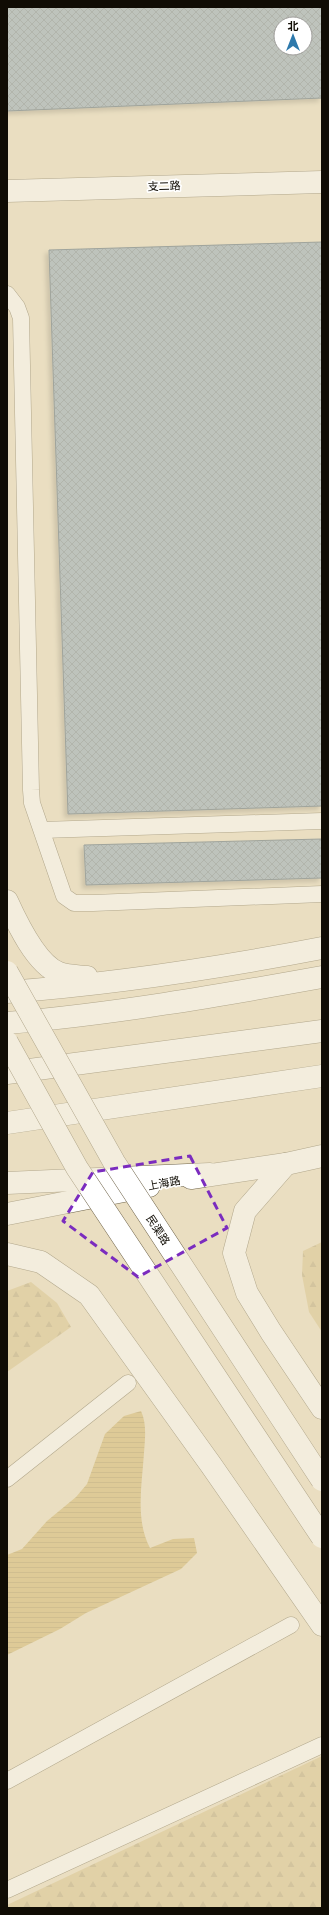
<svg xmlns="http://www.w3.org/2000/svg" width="329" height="1915" viewBox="0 0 329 1915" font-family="Ubuntu,'Noto Sans SC',sans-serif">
<defs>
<pattern id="forest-firs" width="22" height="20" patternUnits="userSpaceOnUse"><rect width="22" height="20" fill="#d8c188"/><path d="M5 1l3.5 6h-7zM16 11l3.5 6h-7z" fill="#b8a574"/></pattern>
<pattern id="water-rules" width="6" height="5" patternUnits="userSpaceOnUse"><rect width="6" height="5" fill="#d0b264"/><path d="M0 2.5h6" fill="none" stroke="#b29855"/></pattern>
<pattern id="building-cross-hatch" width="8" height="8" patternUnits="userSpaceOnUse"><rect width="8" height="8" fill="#8aa3b7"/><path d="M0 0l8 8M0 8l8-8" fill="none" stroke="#6f8393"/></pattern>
<filter id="shadow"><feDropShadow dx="-3.5" dy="3.5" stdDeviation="2" flood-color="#0004"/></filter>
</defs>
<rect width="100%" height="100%" fill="#eadec1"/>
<g fill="url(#forest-firs)">
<polygon points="322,1242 322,1332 309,1312 302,1275 303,1251"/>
<polygon points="31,1282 57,1303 71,1327 7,1372 7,1291"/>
<polygon points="322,1756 322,1908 7,1908 7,1905"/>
</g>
<path fill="url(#water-rules)" d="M 141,1411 C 147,1424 145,1439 144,1453 C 142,1484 135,1520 150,1548 L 173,1539 L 194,1538 L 197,1553 L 181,1569 L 86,1613 L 60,1629 L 7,1655 L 7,1555 L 22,1549 L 47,1521 L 76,1497 L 87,1484 L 105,1434 L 124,1416 Z"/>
<g fill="url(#building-cross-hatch)" stroke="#475e70" fill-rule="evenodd" filter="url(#shadow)">
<path d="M 7,7 L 322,7 L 322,98 L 7,111 ZM 281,24 L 305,24 L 305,48 L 281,48 Z"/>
<polygon points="322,242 322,806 68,814 49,250"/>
<polygon points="322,839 322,878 86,885 84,845"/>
</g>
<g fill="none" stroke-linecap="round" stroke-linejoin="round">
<defs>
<g id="service">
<polyline points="7,294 17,307 21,318 31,790 32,803 64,896 74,903 93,903 322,894"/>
<polyline points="42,830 322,821"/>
<polyline points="7,1479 128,1383"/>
<polyline points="7,1781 291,1625"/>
<polyline points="7,1890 322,1745"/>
</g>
<polyline id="minor" points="7,191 322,182"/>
<g id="secondary">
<path d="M 7,901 C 17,923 36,964 59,973 C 67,976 78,976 87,977"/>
<path d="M 7,992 C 113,984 218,968 322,948"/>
<polyline points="286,1164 245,1211 234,1253 247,1293 271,1332 322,1408"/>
<polyline points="191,1178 286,1164 322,1156"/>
<polyline points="7,1214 149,1186"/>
<polyline points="7,1254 41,1262 89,1295 211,1465 322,1625"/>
</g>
<g id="trunk">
<path d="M 7,1023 C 113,1014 217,996 322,977"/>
<polyline points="7,1073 322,1031"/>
<polyline points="7,1123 322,1076"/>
<polyline points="7,1183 210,1174"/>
</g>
</defs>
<use href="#service" stroke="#70654b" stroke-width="17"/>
<use href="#minor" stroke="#70654b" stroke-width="23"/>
<use href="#secondary" stroke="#70654b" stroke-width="23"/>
<use href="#trunk" stroke="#70654b" stroke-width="23"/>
<use href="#service" stroke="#fff" stroke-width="16"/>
<use href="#minor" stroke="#fff" stroke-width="22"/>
<use href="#secondary" stroke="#fff" stroke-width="22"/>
<use href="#trunk" stroke="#fff" stroke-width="22"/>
<defs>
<g id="secondary-bridge">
<polyline points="7,972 114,1162 322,1480"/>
<polyline points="7,1042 77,1168 322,1537"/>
</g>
</defs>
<use href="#secondary-bridge" stroke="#70654b" stroke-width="23" stroke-linecap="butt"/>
<use href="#secondary-bridge" stroke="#fff" stroke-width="22"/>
</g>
<path d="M0 0H329V1915H0ZM 190,1156 L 227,1228 L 138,1277 L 63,1221 L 93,1172 Z" fill="#eadec1" fill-opacity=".55" fill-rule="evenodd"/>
<path fill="none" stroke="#7b2cbf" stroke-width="3" stroke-dasharray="8 5" stroke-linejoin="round" d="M 190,1156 L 227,1228 L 138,1277 L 63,1221 L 93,1172 Z"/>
<g text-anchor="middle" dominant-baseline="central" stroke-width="3.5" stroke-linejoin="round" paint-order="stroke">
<g font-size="11" fill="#100c04" stroke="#fff">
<text transform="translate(164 186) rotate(-2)">支二路</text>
<text transform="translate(164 1183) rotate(-11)">上海路</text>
<text transform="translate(158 1230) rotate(57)">民渠路</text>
</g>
</g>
<rect width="329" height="1915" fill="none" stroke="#100c04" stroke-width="16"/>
<g transform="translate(293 36)"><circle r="19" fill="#ffffff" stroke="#9f9e9b"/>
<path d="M0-3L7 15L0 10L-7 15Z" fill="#2d79ac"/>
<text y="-6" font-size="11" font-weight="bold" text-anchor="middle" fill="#100c04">北</text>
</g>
</svg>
